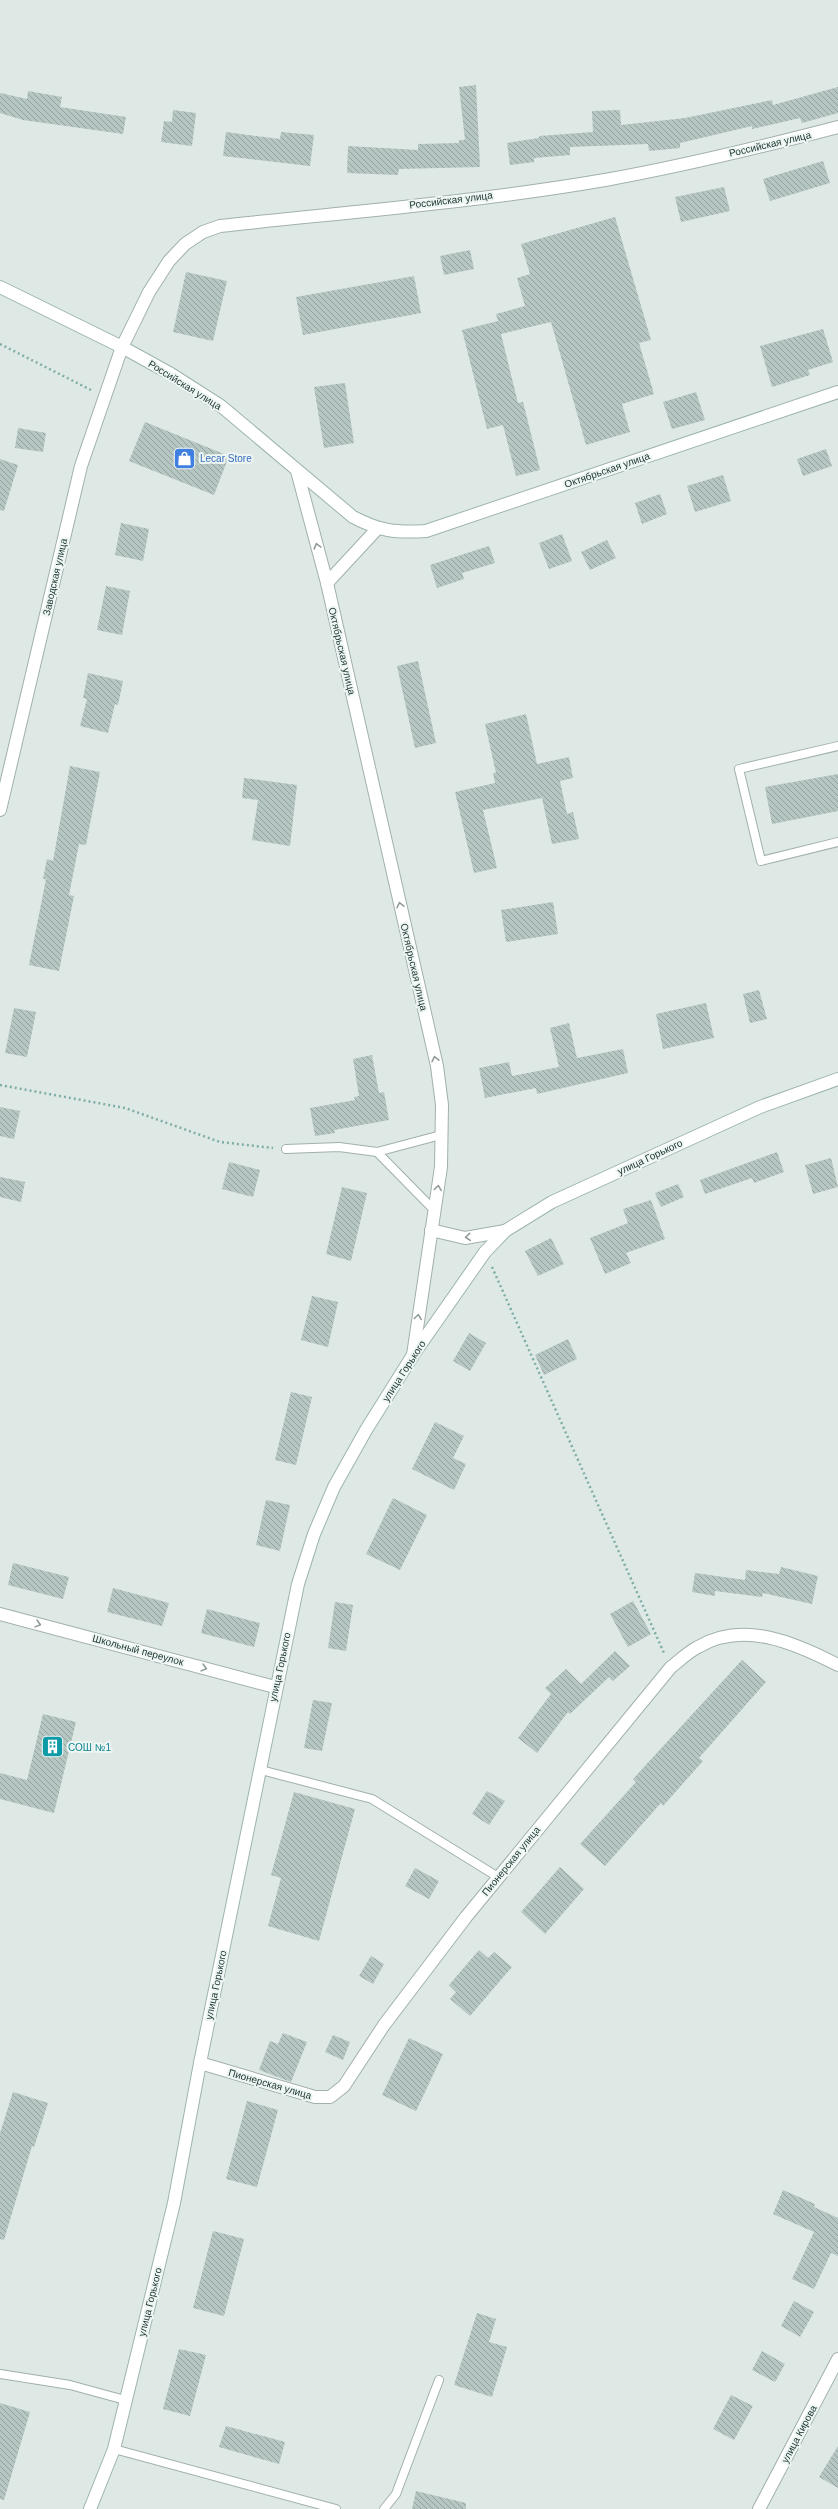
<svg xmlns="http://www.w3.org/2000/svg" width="838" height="2509" viewBox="0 0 838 2509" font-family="Helvetica,sans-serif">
<defs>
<pattern id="building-back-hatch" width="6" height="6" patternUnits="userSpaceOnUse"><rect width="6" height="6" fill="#b6c6c2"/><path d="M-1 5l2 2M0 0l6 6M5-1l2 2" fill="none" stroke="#94a29e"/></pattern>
</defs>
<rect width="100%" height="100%" fill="#dee9e6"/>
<g fill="url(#building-back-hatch)">
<polygon points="476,85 480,167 399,169 398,175 347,173 348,146 418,150 418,144 459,143 459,140 465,140 459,87"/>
<polygon points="838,87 838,113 802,123 800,118 752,129 752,126 680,143 680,148 649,151 648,144 570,147 570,155 534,158 534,162 510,165 507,143 539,138 539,136 593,132 592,111 620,110 621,125 685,118 772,100 773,105"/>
<polygon points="28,91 62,97 60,107 126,117 123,134 23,120 0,113 0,93 27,99"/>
<polygon points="173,110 196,113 192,146 161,142 164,121 172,122"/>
<polygon points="226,132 280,139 281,132 314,135 310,166 223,156"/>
<polygon points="823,161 830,183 770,201 763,179"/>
<polygon points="724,187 730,211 681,222 675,197"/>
<polygon points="615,217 651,340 639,343 654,394 622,404 630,432 586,445 551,322 501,334 518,403 523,402 540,470 516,476 503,425 487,429 462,330 498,321 496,314 525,306 517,278 530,274 521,244"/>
<polygon points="470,250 474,269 444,275 440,256"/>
<polygon points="186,272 227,281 213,341 173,332"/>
<polygon points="414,276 421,313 303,335 296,297"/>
<polygon points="823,329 833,362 808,370 810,375 772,387 760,346"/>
<polygon points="345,383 354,443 324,448 314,387"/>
<polygon points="696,392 705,420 672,429 663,402"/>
<polygon points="145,422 229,456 214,495 129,461"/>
<polygon points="18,428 46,433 43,452 15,448"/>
<polygon points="826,449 832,466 803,476 797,459"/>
<polygon points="0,459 18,465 4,511 0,510"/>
<polygon points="723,475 731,501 695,512 687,486"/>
<polygon points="660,494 667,514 642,524 635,503"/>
<polygon points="121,523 149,529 143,561 115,555"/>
<polygon points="562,534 572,561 549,569 539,543"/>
<polygon points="607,540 616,558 590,570 581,552"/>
<polygon points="489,546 495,563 462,573 464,579 437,588 430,565"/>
<polygon points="106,586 130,591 122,635 97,630"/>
<polygon points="418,661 436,743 415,748 397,666"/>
<polygon points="88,673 123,681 118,705 115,704 108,733 80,726 87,699 83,698"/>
<polygon points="526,714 537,764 569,757 573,778 560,781 567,814 573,812 579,839 552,844 542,798 483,810 497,868 474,873 455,792 495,783 493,773 496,773 485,724"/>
<polygon points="70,766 100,772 86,845 79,844 69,895 74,896 59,971 29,965 46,879 43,879 47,859 53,861"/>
<polygon points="838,774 838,811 772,824 765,787"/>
<polygon points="244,778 297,785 290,846 252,840 258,800 242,798"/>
<polygon points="553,902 558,934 506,942 501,910"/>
<polygon points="759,990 767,1019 750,1023 743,994"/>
<polygon points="706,1003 714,1038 663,1049 656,1014"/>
<polygon points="14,1008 36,1012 27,1057 5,1053"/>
<polygon points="569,1023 577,1058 623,1049 628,1073 537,1094 536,1088 485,1098 479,1068 509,1062 512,1076 559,1067 550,1028"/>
<polygon points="372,1055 379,1093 384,1092 389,1120 334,1130 335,1133 315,1136 310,1108 355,1100 354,1097 359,1096 353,1059"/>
<polygon points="0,1107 20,1111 14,1139 0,1136"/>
<polygon points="777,1152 784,1172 754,1183 752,1178 705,1194 700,1180"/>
<polygon points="831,1158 838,1187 813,1194 805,1165"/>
<polygon points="229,1162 260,1170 253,1197 222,1189"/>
<polygon points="0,1177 25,1182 21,1202 0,1197"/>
<polygon points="678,1184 684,1197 661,1207 655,1193"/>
<polygon points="342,1187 367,1193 351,1261 326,1254"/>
<polygon points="651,1200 665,1239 626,1253 631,1263 605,1274 590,1238 628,1223 623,1209"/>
<polygon points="551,1238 564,1264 538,1276 525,1251"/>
<polygon points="312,1296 338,1302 328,1347 301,1340"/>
<polygon points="469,1333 486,1343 470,1371 453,1361"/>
<polygon points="568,1339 577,1359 544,1375 535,1355"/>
<polygon points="291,1392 312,1397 296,1465 275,1460"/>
<polygon points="435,1422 464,1436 453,1458 466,1464 454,1490 412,1469"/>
<polygon points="393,1498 427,1515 400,1570 366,1554"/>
<polygon points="266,1500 290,1505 280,1551 256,1545"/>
<polygon points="13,1563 69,1577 63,1599 8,1585"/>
<polygon points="781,1567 818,1576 812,1604 763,1593 762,1597 715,1591 715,1596 692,1592 695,1573 745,1580 746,1570 779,1574"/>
<polygon points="113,1588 169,1603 162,1626 107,1612"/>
<polygon points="633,1601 651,1634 628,1647 610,1614"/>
<polygon points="335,1602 353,1605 346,1651 328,1648"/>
<polygon points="207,1609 260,1623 254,1647 201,1633"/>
<polygon points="615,1651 630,1666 613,1681 609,1677 570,1714 568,1712 537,1753 518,1738 551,1694 545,1688 566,1669 581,1684"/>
<polygon points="742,1660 766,1682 699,1758 703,1761 663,1806 661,1803 605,1866 580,1844 636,1782 633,1779"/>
<polygon points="313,1700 332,1703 322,1751 304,1748"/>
<polygon points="43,1714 76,1722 54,1813 0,1799 0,1773 27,1780"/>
<polygon points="487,1791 505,1801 489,1825 472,1814"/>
<polygon points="294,1792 355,1809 319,1941 268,1926 281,1878 271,1875"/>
<polygon points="560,1867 584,1889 545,1934 521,1912"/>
<polygon points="415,1868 439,1881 429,1899 405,1886"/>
<polygon points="479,1950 488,1958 494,1952 512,1967 470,2016 450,1999 456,1992 449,1985"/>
<polygon points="371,1956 384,1964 373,1984 359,1976"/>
<polygon points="283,2033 307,2042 291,2082 259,2070 270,2041 278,2044"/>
<polygon points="333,2035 350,2042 343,2060 325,2052"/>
<polygon points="409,2038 443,2054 416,2111 382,2095"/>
<polygon points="13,2092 48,2103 34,2147 32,2146 4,2240 0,2239 0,2133"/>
<polygon points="247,2101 278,2110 257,2187 226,2179"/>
<polygon points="783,2190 815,2204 814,2207 838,2218 838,2256 831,2253 814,2289 792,2279 814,2232 773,2214"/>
<polygon points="213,2231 244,2239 224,2316 193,2308"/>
<polygon points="794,2301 814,2312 800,2337 781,2326"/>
<polygon points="477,2313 496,2319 489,2342 507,2347 492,2397 454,2385"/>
<polygon points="179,2349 206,2355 190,2416 163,2409"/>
<polygon points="762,2351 785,2364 775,2382 752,2370"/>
<polygon points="731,2395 753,2406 734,2440 713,2429"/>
<polygon points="0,2403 30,2412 4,2500 0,2499"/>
<polygon points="226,2426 285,2442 279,2464 219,2447"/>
<polygon points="838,2446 838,2488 819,2477"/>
<polygon points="416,2491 466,2503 466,2509 412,2509"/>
</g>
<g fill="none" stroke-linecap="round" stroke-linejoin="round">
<defs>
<g id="lane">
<polyline points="838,746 739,769 761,861 838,842"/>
<polyline points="286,1149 339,1147 377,1152 441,1135"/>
<polyline points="377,1152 434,1210"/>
<polyline points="261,1770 372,1799 498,1877"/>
<polyline points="0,2374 70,2385 125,2400"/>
<polyline points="114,2449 336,2509"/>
<polyline points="384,2509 396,2494 439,2380"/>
</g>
<g id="street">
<polyline points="297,471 327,583 437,1066 442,1105 441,1167 413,1355"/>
<polyline points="327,583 377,529"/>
<path d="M 0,810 L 81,466 L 122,347 L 149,292 L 169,261 L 185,244 L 203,232 L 220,226 C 348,212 477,202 605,180 C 683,166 761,147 838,127"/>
<polyline points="431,1230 465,1238 505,1231"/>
<polyline points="0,1614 275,1687"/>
<path d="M 200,2063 L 315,2097 L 330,2097 L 344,2086 L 384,2025 L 466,1917 L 671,1667 C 679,1661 688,1652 698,1647 C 744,1620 795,1643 838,1665"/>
<polyline points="759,2509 838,2359"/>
</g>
<g id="secondary">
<path d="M 0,287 L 122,347 L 171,374 L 221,406 L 353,517 C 380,531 395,533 426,531 L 838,392"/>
<polyline points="90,2509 114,2449 174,2203 200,2063 298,1584 314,1534 334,1487 366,1430 413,1355 485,1252 505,1231 552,1202 760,1107 838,1079"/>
</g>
</defs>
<use href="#lane" stroke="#a1b0ad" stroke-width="10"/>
<use href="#street" stroke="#a1b0ad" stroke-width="14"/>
<use href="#secondary" stroke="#9db4b0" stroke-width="14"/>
<g stroke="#7faca5" stroke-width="2.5" stroke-dasharray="2 3" stroke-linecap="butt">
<polyline points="0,344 91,390"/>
<polyline points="0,1085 125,1108 220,1142 273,1148"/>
<polyline points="492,1267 664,1653"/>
</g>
<use href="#lane" stroke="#fff" stroke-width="8"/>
<use href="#street" stroke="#fff" stroke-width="12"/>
<use href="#secondary" stroke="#fff" stroke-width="12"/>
</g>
<defs><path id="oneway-chevron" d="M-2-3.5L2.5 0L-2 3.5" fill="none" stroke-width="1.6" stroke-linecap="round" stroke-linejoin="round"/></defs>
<g stroke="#909c9a">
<use href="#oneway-chevron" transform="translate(317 546) rotate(-105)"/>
<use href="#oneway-chevron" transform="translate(400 905) rotate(-103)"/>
<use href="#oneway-chevron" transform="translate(435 1059) rotate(-103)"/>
<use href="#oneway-chevron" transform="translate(438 1188) rotate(-82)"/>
<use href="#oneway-chevron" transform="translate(468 1237) rotate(175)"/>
<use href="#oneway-chevron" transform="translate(418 1317) rotate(-82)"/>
<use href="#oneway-chevron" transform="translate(38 1624) rotate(15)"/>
<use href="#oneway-chevron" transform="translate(204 1668) rotate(15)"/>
</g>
<defs>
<symbol id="shop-square" viewBox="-11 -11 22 22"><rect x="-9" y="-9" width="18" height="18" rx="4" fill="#3f7fe0" stroke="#eef6f3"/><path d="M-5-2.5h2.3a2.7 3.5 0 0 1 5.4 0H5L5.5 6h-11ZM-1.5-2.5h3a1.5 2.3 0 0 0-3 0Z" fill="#fff"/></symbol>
<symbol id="building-square" viewBox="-11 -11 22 22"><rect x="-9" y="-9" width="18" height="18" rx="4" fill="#0f9aa8" stroke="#eef6f3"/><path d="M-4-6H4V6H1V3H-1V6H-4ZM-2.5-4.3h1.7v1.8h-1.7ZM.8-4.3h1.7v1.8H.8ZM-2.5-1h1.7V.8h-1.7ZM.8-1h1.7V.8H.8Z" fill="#fff"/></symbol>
</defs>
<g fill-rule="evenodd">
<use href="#shop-square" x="172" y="446" width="25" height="25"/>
<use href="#building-square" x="40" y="1734" width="25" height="25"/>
</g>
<g text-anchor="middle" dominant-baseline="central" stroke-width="4" stroke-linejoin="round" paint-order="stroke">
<g font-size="10" fill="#203835" stroke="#eef6f3">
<text transform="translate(770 144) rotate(-13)">Российская улица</text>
<text transform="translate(451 200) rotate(-7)">Российская улица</text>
<text transform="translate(185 385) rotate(32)">Российская улица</text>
<text transform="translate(607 470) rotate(-19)">Октябрьская улица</text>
<text transform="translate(55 577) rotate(-77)">Заводская улица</text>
<text transform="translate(342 651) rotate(77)">Октябрьская улица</text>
<text transform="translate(414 967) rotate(77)">Октябрьская улица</text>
<text transform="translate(650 1157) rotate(-25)">улица Горького</text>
<text transform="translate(404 1371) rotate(-57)">улица Горького</text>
<text transform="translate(138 1650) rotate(15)">Школьный переулок</text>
<text transform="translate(280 1667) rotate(-78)">улица Горького</text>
<text transform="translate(511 1861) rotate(-51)">Пионерская улица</text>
<text transform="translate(216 1985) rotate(-78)">улица Горького</text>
<text transform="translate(270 2084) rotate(16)">Пионерская улица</text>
<text transform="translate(150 2302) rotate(-76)">улица Горького</text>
<text transform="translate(799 2434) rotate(-62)">улица Кирова</text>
</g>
<g font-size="10" fill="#366cbe" stroke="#eef6f3" text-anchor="start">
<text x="200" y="458">Lecar Store</text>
</g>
<g font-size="10" fill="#0d838f" stroke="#eef6f3" text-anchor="start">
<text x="68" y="1747">СОШ №1</text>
</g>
</g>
</svg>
